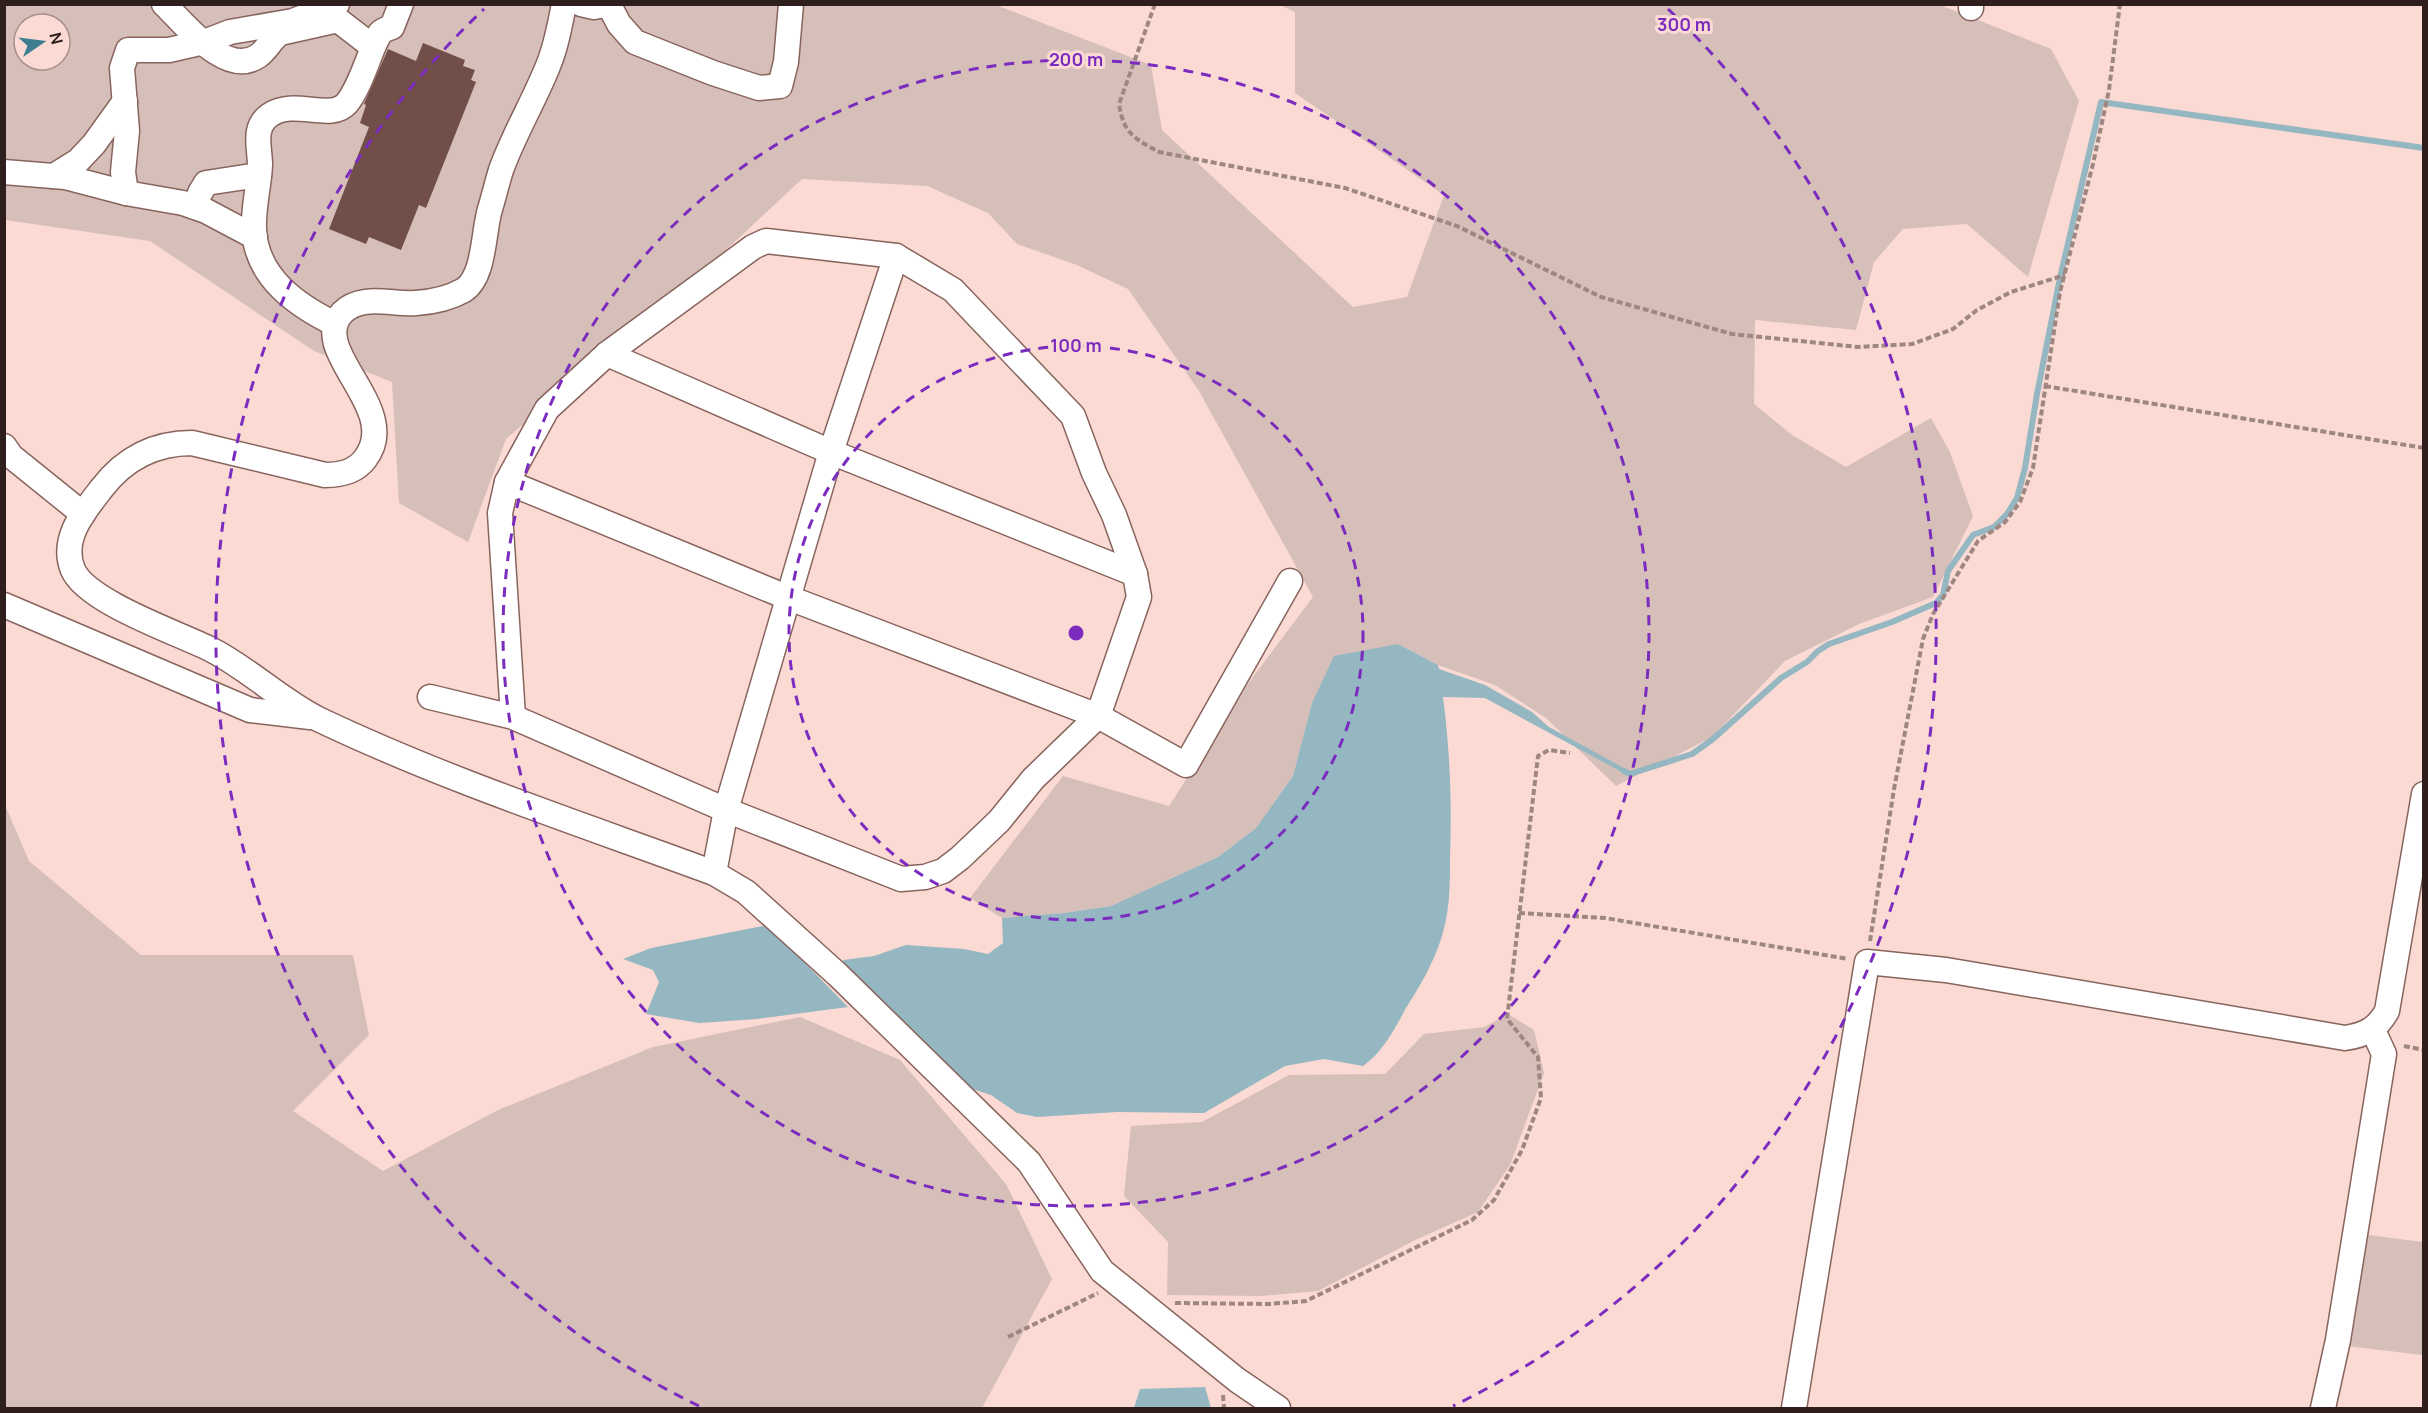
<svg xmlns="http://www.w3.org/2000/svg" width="2428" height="1413" viewBox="0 0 2428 1413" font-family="Manrope,sans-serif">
<rect width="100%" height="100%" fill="#fbdad4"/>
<g fill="#d6beb9" fill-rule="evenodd">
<path d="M 5,5 L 996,5 L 1151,65 L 1162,130 L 1353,307 L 1407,297 L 1444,195 L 1295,93 L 1295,12 L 1280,5 L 1940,5 L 2051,49 L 2079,101 L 2028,277 L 1967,224 L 1903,229 L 1874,262 L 1856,330 L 1755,320 L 1754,404 L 1792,435 L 1846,467 L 1931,418 L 1950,452 L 1973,516 L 1933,597 L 1859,624 L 1785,661 L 1712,737 L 1616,786 L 1546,718 L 1495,685 L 1438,665 L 1398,644 L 1312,703 L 1293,776 L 1256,828 L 1218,857 L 1111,906 L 1064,913 L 1002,918 L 970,898 L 1063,776 L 1169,806 L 1247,685 L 1313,597 L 1199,391 L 1128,289 L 1077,265 L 1017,244 L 988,213 L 927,186 L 802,179 L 712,263 L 506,439 L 468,542 L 399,503 L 392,382 L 314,351 L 150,241 L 5,220 ZM 24,24 L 60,24 L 60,60 L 24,60 Z"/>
<polygon points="5,805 29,861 141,955 353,955 369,1035 293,1111 383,1171 498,1110 653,1047 800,1017 900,1060 1006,1184 1052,1279 982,1408 5,1408"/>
<polygon points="1508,1014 1534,1030 1544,1073 1510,1165 1478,1212 1415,1240 1318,1291 1262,1296 1167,1295 1168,1242 1124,1196 1131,1126 1202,1122 1289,1075 1385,1074 1424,1034 1485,1027"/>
<polygon points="2368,1235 2423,1242 2423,1355 2346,1346"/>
</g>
<g fill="#94b7c2">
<path d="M 1398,644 L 1438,665 L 1439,669 L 1485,685 L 1532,712 L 1549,727 L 1631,772 L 1629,776 L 1485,698 L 1443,697 C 1450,751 1452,803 1450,857 C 1450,884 1450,913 1441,939 C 1433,964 1420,986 1406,1008 C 1394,1030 1383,1052 1363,1066 L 1324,1059 L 1285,1066 L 1204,1113 L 1117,1112 L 1037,1117 L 1017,1113 L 991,1095 L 954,1083 L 842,972 L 843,960 L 874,956 L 906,945 L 964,949 L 988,954 L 1003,943 L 1002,918 L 1064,913 L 1111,906 L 1218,857 L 1256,828 L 1293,776 L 1312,703 L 1334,656 Z"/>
<polygon points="768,925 848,1007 757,1019 699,1023 646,1014 659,982 653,970 623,959 651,948"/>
<polygon points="1205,1387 1211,1408 1134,1408 1140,1389"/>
</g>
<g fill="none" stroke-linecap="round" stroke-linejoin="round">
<polyline stroke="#94b7c2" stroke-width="6" points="1624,771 1630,774 1692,754 1713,739 1781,678 1807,662 1818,651 1829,644 1892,622 1936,603 1943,595 1948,571 1973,535 1994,527 2007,514 2017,498 2025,468 2037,394 2060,278 2101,102 2424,148"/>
</g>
<polygon fill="#714e48" points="423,43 465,60 463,66 475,70 471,80 476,82 426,208 419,205 401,250 369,237 366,244 329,229 369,127 360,123 366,105 364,104 388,49 416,61"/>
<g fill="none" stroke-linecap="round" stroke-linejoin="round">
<defs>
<g id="minor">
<path d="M 164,4 C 185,24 226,78 258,56 C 267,50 271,39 280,33 L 338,20 L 373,47"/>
<path d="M 564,4 C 560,25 556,47 548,66 C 534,101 514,134 501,170 C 497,183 494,196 490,209 C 483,232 485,276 464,290 C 450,298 432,302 416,303 C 393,305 361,293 342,313 C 307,351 404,409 365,459 C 355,472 341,475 325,475 L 192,443 C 154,443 125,458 102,488 C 84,511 60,539 73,570 C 87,602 178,633 210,649 C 248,668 280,700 318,719 C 446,780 581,824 714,873 L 746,892 L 838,975 L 1029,1162 L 1102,1271 L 1237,1380 L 1278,1408"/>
<polyline points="581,4 594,7 611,4"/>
<polyline points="609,5 619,24 635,42 713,73 759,88 780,86 786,62 791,4"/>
<polyline points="1971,8 1971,4"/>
<polyline points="4,172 65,177 126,193 183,203 206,211 255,237"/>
<polyline points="54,176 78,161 94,144 125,101"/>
<polyline points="126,193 123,172 127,131 122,68 128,50 169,50 204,42 230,32 293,21 337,4"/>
<polyline points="195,207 200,193 206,183 259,175"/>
<path d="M 335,324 C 296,305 256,277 254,229 C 253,207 259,187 260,165 C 260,148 252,127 270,115 C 294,98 331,122 347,103 C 358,90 367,62 374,45 C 376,42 378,36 380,33 C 383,30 389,28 392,27 L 401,4"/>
<polyline points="607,354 831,452 1135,574"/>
<polyline points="4,446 11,456 83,514"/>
<polyline points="507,482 789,598 1098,716 1186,765 1290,581"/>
<polyline points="4,605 250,710 310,717"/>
<polyline points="430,697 513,717 726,810 901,879 925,877 943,871 960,858 999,821 1033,779 1098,716 1139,597 1135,574 1114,515 1094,473 1073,416 953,290 896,256 766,241 753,247 607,354 547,409 507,482 500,513 513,717"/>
<polyline points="714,873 726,810 831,452 896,256"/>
<path d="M 1794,1408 L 1867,962 L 1946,970 L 2345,1038 C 2365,1035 2377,1029 2387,1011 L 2424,794"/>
<polyline points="2323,1408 2338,1340 2384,1054 2373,1030"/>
</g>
</defs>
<use href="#minor" stroke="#88645d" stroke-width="27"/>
<g stroke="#9e8681" stroke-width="4" stroke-dasharray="6 3" stroke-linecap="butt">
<path d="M 1155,4 L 1119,104 C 1123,133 1135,139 1159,152 L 1345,188 L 1457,226 L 1601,297 L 1732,334 L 1858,347 L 1912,344 L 1953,329 L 1977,310 L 2011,292 L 2065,275"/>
<polyline points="2045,386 2424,448"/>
<polyline points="1519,913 1605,918 1848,959"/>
<polyline points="1870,941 1894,789 1923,639 1933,614 1978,541 2005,522 2020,502 2033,468 2060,292 2093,164 2109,90 2120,4"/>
<polyline points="2404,1046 2424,1050"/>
<polyline points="1175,1303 1269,1304 1306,1301 1472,1220 1494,1200 1522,1150 1541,1098 1538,1057 1507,1019 1538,756 1549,750 1570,753"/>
<polyline points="1008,1337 1098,1293"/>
<polyline points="1223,1395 1224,1408"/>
</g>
<use href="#minor" stroke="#fff" stroke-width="24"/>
</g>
<g fill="none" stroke="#7b2cbf" stroke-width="3" stroke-dasharray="10 8">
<circle cx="1076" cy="633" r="287"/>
<circle cx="1076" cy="633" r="573"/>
<path d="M699 1406A860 860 0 0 1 484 9M1668 9A860 860 0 0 1 1453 1406"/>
</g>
<circle cx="1076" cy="633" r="9" fill="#7b2cbf" stroke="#fbdad4" stroke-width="3"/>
<g font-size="18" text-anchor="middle" font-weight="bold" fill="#7b2cbf" stroke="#fbdad4" stroke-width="6" stroke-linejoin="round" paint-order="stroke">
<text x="1684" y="31">300 m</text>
<text x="1076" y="66">200 m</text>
<text x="1076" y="352">100 m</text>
</g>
<rect width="2428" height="1413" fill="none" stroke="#2e1f1d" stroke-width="12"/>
<g transform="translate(42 42) rotate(76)"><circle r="28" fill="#fbdad4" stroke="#a98f8b" stroke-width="1.5"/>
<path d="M0-4.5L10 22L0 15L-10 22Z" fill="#3c7d90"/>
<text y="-9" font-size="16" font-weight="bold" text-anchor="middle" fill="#2e1f1d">N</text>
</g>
</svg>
